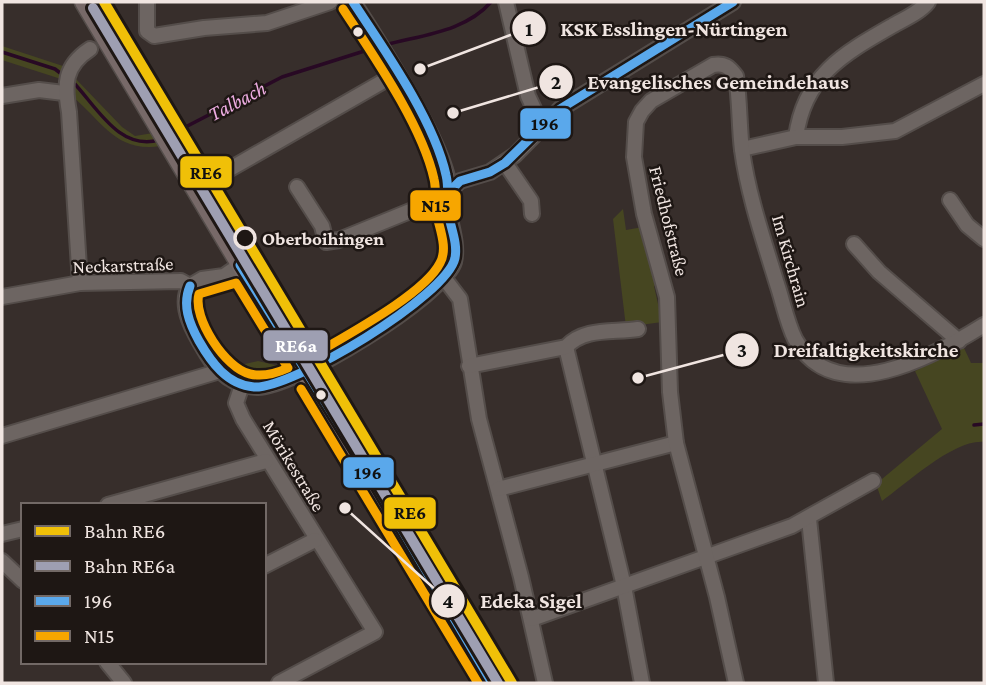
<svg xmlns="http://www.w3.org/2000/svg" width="986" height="685" viewBox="0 0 986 685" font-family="'Crimson Pro',serif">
<rect width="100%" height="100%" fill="#372e2b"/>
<g fill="#464621">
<polygon points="2,46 66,67 61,79 2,60"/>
<path d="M 74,77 L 122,127 L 135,136 L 153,133 L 161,146 C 116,153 103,122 72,96 Z"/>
<polygon points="623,209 626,230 643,227 660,283 654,286 662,322 626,327 613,219"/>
<path d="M 964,348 L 971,363 L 984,363 L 984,442 C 954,439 906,484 882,501 L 876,484 L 942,429 L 915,371 Z"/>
<polygon points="258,361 279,366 286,362 290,368 266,371 240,365"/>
</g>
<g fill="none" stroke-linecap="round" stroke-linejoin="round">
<g stroke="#280924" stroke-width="3.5">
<path d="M 385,45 C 421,35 465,32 491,2"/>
<polyline points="2,52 55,69 64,76"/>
<path d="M 73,82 C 97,107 119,151 159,140"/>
<polyline points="170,135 282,77 377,47"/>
<polyline points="974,425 984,424"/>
</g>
<defs>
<g id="minor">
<polyline points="147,2 147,31 154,36 204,28 267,23 330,2"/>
<polyline points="506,2 528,96 542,126"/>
<polyline points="2,96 39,90 64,93"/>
<path d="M 796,137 C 804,76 843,54 892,26 C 904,19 919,13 928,2"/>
<polyline points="742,149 796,137 842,137 895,131 984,84"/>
<polyline points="505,163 531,201 532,214"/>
<polyline points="230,169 396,74"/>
<polyline points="297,187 322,226 326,242 339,240 437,200 460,181 490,172 515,155 560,109 733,2"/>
<polyline points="950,200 967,225 984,239"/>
<polyline points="854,244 879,272 959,341"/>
<polyline points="444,278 460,299 479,419 521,577 545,683"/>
<path d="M 80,283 L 69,112 C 64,85 64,66 90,49"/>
<path d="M 190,286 C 177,306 196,336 207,354 C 218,373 235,386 257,387 C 292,389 445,295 454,262 C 458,245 451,227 448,210 C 447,202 450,196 449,189 C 448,150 376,37 353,2"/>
<polyline points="190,286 202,279 224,276 240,265"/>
<polyline points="2,297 80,283 181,281 190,286"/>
<polyline points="566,347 624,586 642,683"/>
<path d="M 469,366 L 566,347 C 585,327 613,333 638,329"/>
<polyline points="242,385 236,403 243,419 375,632 279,683"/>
<polyline points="2,436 220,371"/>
<polyline points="498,489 676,443"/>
<polyline points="108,505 266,461"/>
<polyline points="809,519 826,683"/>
<polyline points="2,534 23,529"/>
<polyline points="2,561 23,581"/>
<polyline points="264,566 315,540"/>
<polyline points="532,619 792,526 873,481"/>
<polyline points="107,662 124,683"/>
<path d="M 736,683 L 717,597 L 676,443 L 670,392 L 667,297 L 644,214 L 634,157 L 636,122 L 642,111 L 651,101 L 713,65 C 725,63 729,67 736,76 C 740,101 739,126 742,150 C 748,195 764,241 777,284 C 783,302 787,323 795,339 C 835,412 936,355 984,325"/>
</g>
<g id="major">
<polyline points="84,2 293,353"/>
<polyline points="311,382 355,450 492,683"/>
</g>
</defs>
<use href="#minor" stroke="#544d4a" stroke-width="18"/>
<use href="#major" stroke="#544d4a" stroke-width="21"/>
<use href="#minor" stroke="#6d6562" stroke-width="14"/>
<use href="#major" stroke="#776968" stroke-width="18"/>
<defs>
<polyline id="major-bridge" points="293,353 311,382"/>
</defs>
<use href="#major-bridge" stroke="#544d4a" stroke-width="21" stroke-linecap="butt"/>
<use href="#major-bridge" stroke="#776968" stroke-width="18"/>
<defs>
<g id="bus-1">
<polyline points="450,191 460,181 490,172 505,163 560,109 733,2"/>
<polyline points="240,265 355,450 492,683"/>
<path d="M 190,286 C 182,305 189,323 199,341 C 211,362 227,385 254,387 C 292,389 447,296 455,258 C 458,242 450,227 448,211 C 447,199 449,187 446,175 C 434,120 384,49 353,2"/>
</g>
<g id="bus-2">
<path d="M 236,283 L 288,368 C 277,373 263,377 250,374 C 226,369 192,318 199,294 Z"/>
<path d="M 310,357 C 343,337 424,295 440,263 C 448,249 440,230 437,216 C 434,203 437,191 434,179 C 422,125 373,55 343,9"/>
<polyline points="301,389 478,683"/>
</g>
</defs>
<use href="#bus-1" stroke="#1e1714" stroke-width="14"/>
<use href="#bus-2" stroke="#1e1714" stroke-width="14"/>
<use href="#bus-1" stroke="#5aa8eb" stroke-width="9"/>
<use href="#bus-2" stroke="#f7a600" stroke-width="9"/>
<defs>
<polyline id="rail-1" points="104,2 512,683"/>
<polyline id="rail-2" points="93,8 498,683"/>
</defs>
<use href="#rail-1" stroke="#1e1714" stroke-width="16"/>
<use href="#rail-2" stroke="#1e1714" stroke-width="16"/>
<use href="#rail-1" stroke="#f0c008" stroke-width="10"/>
<use href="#rail-2" stroke="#9e9fb2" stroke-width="10"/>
</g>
<g fill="#f0e5e1" stroke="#1e1714" stroke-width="2.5">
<circle cx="358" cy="32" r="6"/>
<circle cx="321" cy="395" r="6"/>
</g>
<circle fill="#1e1714" stroke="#f0e5e1" stroke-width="3.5" cx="245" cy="238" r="10"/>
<g text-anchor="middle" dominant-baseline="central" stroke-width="5" stroke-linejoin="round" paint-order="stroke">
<g font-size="19" fill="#f0e5e1" stroke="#1e1714">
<text transform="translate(669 221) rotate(76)">Friedhofstraße</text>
<text transform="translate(791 261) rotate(74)">Im Kirchrain</text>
<text transform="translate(123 265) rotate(-2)">Neckarstraße</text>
<text transform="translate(294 466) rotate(59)">Mörikestraße</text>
</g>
<g font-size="19" font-weight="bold" fill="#f0e5e1" stroke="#1e1714" text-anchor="start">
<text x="262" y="238">Oberboihingen</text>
</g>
<g font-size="21" font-style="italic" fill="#edace1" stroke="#1e1714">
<text transform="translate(237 101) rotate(-28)">Talbach</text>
</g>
</g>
<path fill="none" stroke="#f0e5e1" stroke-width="2.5" d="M420 69L529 28M453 113L556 82M638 378L742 350M345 508L448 601"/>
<g fill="#f0e5e1" stroke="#1e1714" stroke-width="2.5">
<circle cx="420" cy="69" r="7"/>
<circle cx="453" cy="113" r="7"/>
<circle cx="638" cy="378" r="7"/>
<circle cx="345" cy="508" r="7"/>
<circle cx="529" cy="28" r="18"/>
<circle cx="556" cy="82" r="18"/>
<circle cx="742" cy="350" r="18"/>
<circle cx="448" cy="601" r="18"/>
</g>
<g font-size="21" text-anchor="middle" font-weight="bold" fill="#111">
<text x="529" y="36">1</text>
<text x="556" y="89">2</text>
<text x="742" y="357">3</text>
<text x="448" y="608">4</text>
</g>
<g font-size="21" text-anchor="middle" font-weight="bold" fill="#f0e5e1" stroke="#1e1714" stroke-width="5" stroke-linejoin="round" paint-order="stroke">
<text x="674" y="36">KSK Esslingen-Nürtingen</text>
<text x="718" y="89">Evangelisches Gemeindehaus</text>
<text x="866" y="357">Dreifaltigkeitskirche</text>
<text x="531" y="608">Edeka Sigel</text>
</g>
<g stroke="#1e1714" stroke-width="2.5">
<rect x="519" y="107" width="53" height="33" rx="7" fill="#5aa8eb"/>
<rect x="179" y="155" width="54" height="34" rx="7" fill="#f0c008"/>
<rect x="409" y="189" width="53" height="33" rx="7" fill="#f7a600"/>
<rect x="262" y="329" width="67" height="33" rx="7" fill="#9e9fb2"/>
<rect x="342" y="456" width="53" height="33" rx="7" fill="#5aa8eb"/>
<rect x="383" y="496" width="54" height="34" rx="7" fill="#f0c008"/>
</g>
<g font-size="19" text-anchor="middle" font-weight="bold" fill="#fff">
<text x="296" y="352">RE6a</text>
</g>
<g font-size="19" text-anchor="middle" font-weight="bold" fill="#111">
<text x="545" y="130">196</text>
<text x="206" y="179">RE6</text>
<text x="436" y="212">N15</text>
<text x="368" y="479">196</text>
<text x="410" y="519">RE6</text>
</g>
<rect width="986" height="685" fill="none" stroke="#f0e5e1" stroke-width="7"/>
<rect x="21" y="503" width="245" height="161" fill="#1e1714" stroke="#726966" stroke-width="2"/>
<rect x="35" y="526" width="35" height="10" fill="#f0c008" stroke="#726966" stroke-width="2"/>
<text x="84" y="538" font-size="21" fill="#f0e5e1">Bahn RE6</text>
<rect x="35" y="561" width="35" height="10" fill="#9e9fb2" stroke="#726966" stroke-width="2"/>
<text x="84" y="573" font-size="21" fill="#f0e5e1">Bahn RE6a</text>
<rect x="35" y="596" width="35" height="10" fill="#5aa8eb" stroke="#726966" stroke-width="2"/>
<text x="84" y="608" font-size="21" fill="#f0e5e1">196</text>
<rect x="35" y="631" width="35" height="10" fill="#f7a600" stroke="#726966" stroke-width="2"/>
<text x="84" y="643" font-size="21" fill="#f0e5e1">N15</text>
</svg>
